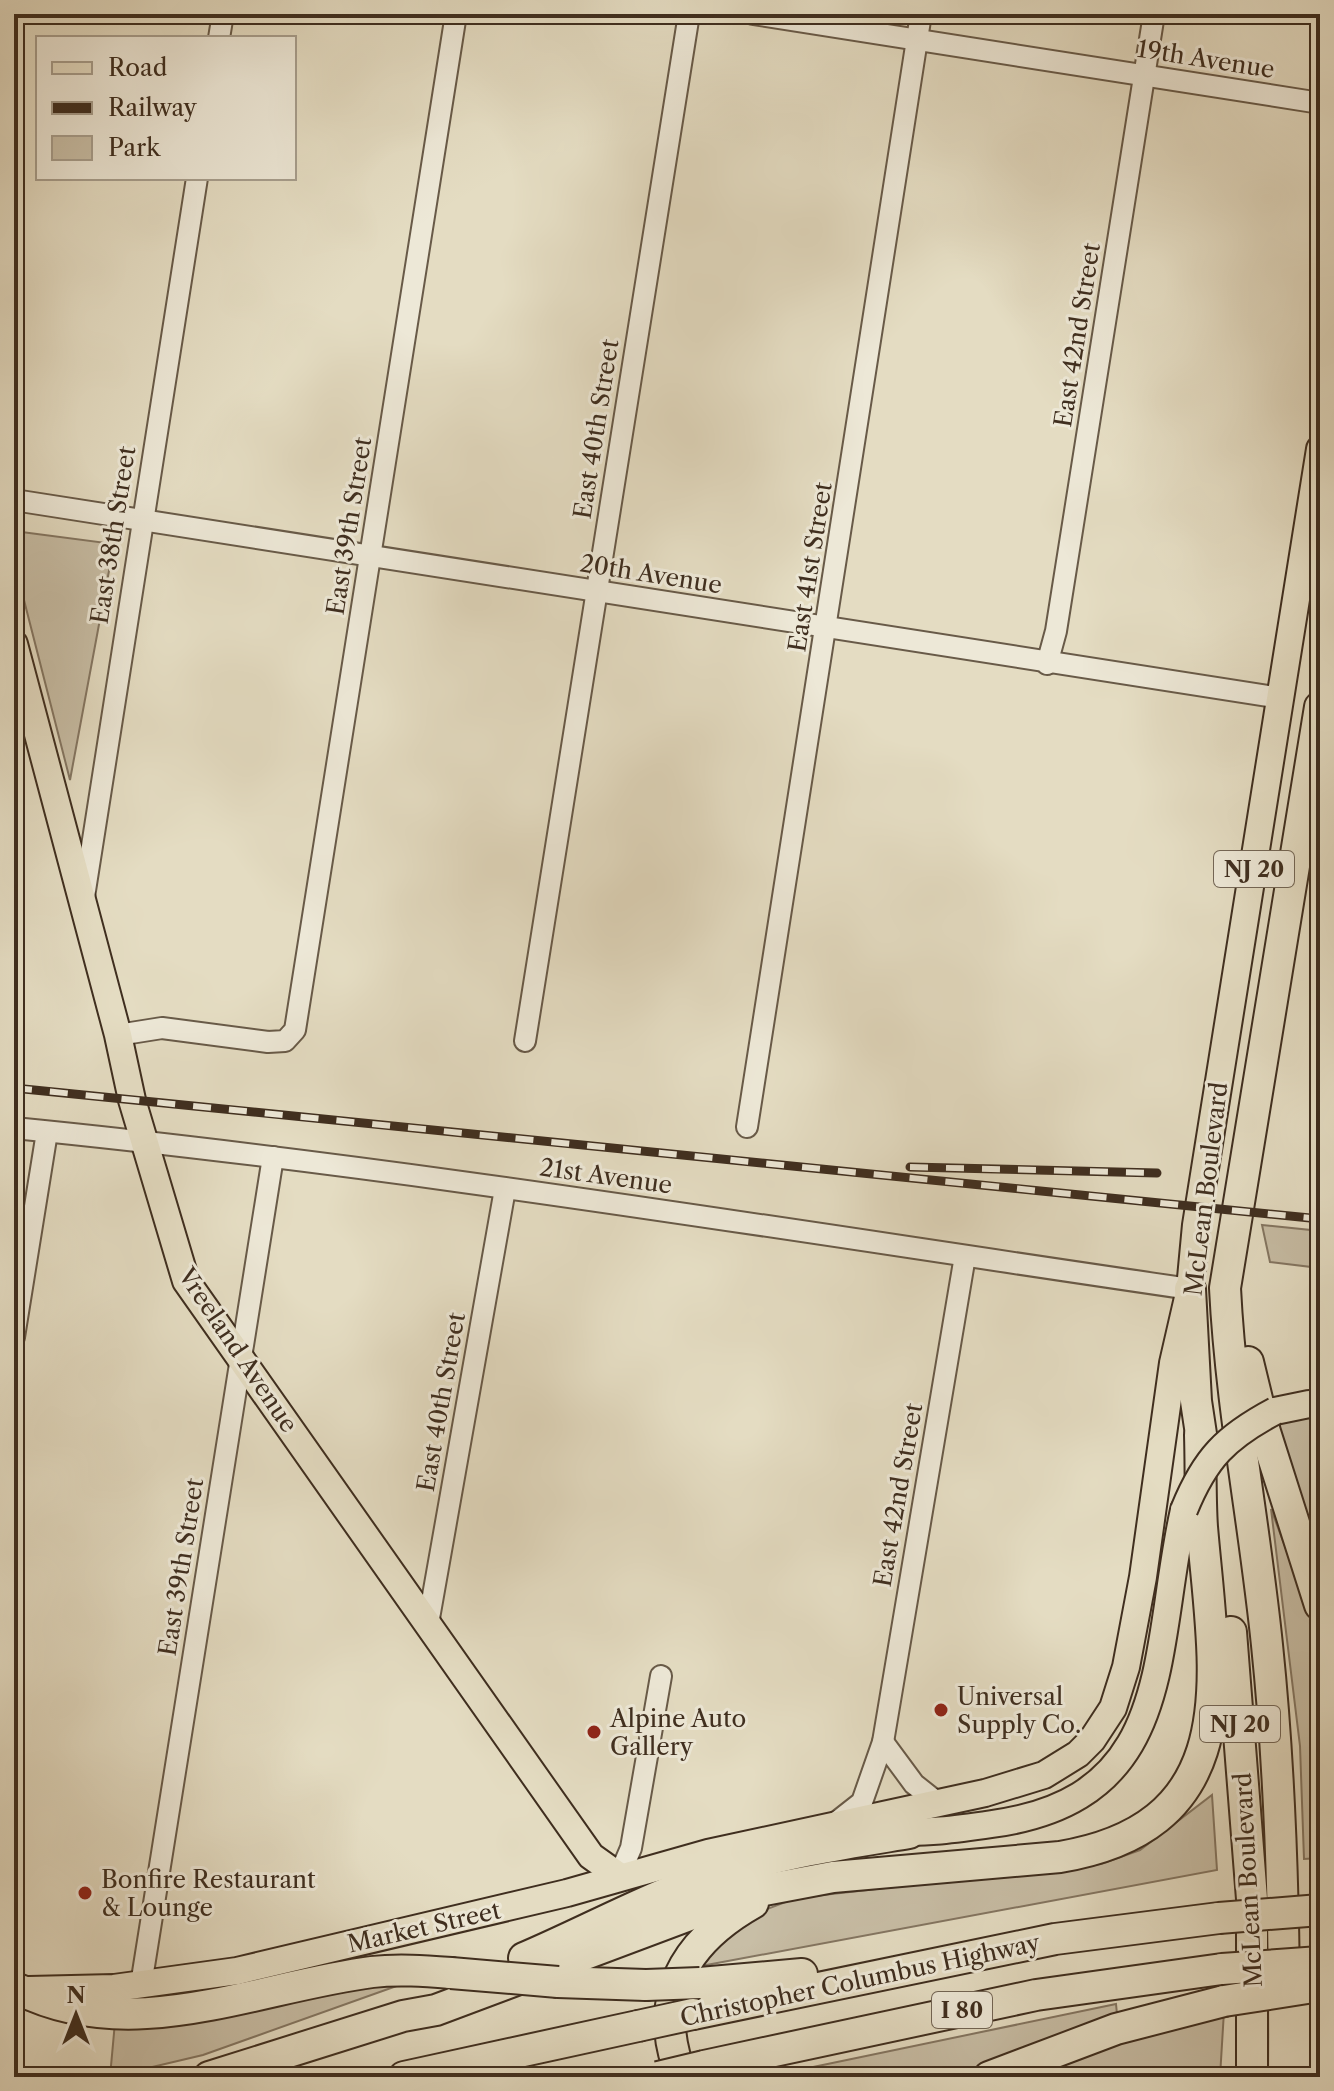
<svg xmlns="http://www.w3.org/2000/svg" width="1334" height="2091" viewBox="0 0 1334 2091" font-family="'Libre Caslon Text',serif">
<rect width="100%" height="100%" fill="#e4dcc2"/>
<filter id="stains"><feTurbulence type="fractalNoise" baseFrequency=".0025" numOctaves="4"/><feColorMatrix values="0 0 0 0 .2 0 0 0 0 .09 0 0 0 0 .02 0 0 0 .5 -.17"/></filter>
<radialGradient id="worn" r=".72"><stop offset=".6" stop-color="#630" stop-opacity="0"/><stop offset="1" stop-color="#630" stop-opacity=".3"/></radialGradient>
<g fill="#c8bea6" stroke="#847662" stroke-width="2">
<polygon points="14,531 114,544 70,780 14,561"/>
<polygon points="1262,1225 1320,1231 1320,1268 1270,1262"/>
<polygon points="1312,1416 1320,1418 1320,1574 1270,1423"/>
<polygon points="1271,1509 1320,1640 1320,1858 1304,1859 1300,1746"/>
<polygon points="1212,1795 1217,1870 701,1966 733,1922 796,1898 1101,1864 1140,1850"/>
<polygon points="419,1978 203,2055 110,2077 115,2022 252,2009"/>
<polygon points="1116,2004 1117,2014 952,2077 765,2077"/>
<polygon points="1224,2011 1220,2077 1025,2077 1116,2038"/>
</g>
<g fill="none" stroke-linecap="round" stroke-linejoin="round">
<defs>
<g id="minor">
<polyline points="753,14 1320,103"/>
<polyline points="219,38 223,14"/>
<polyline points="14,500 1281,698"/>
<polyline points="1047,664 1056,631 1154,14"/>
<polyline points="84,897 197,178"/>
<polyline points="118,1035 162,1028 268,1042 285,1041 295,1030 456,14"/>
<polyline points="525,1041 689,14"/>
<polyline points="747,1127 921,14"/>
<path d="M 14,1128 C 408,1167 798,1232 1190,1289"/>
<polyline points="14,1337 47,1132"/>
<polyline points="428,1624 505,1189"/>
<polyline points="883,1742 914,1784 938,1803"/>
<polyline points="834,1824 862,1802 883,1742 965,1256"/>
<polyline points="619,1876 631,1848 661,1676"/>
<polyline points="141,1985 273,1157"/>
</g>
<g id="major">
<polyline points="14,644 118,1035 132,1100 186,1281 591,1856 619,1876"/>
<polyline points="1275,1411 1309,1404 1320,1406"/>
<path d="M 888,1831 C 923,1834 958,1829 992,1824 C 1177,1799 1152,1652 1184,1510"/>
<polyline points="29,1990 114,1988 237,1971 567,1893 708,1853 985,1793 1044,1775 1078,1754 1092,1740 1113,1708 1126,1667 1143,1577 1173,1363 1190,1289 1196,1225 1320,449"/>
</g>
<g id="highway">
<polyline points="1190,1289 1196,1401 1204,1454"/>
<polyline points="1248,1362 1265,1432 1320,1605"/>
<polyline points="1231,1632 1252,1899 1252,2077"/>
<path d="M 524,1958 C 592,1929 657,1892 728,1871 C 787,1852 849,1843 909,1833"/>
<polyline points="558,1982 646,1985"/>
<polyline points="700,1983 802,1974"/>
<polyline points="1299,1984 1314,2077"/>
<path d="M 20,1990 C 133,2046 256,1987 372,1972 C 398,1969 425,1971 451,1973"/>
<polyline points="693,2014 1055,1939 1219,1918"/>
<polyline points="704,2066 1036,1995 1222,1969"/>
<path d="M 209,2077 L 403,2016 L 436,2010 L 748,1893 L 833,1877 L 1060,1857 C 1250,1825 1214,1670 1202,1527 C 1200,1496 1201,1465 1200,1435"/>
<polyline points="404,2077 638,2026"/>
<path d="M 682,2077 C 650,2000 684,1942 753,1903"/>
<polyline points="989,2077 1116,2029 1224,2001"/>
<path d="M 1284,2077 C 1285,1932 1282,1789 1267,1645 C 1255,1526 1231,1408 1225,1288 L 1320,707"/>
</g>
</defs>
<use href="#minor" stroke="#685a48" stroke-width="24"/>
<use href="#major" stroke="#3f2e1f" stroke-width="30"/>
<use href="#highway" stroke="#3f2e1f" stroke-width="34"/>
<use href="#minor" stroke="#ede8d7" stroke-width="20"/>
<use href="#major" stroke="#e4dcc2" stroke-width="26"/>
<use href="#highway" stroke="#e4dcc2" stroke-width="30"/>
<defs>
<g id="rail">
<polyline points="14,1088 1320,1219"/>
<polyline points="910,1167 1157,1173"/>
</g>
</defs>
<use href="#rail" stroke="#3f2e1f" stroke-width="9"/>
<use href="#rail" stroke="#ede8d7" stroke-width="6" stroke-dasharray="18" stroke-linecap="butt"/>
<defs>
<path id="major-bridge" d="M 1184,1510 C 1205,1458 1226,1437 1275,1411"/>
<g id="highway-bridge">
<polyline points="1219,1918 1320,1910"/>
<polyline points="1222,1969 1320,1962"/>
<polyline points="451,1973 558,1982"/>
<polyline points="646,1985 700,1983"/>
<polyline points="1224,2001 1320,1986"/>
<polyline points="638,2026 693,2014"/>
<polyline points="658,2077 704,2066"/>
</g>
</defs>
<use href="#major-bridge" stroke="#3f2e1f" stroke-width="30" stroke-linecap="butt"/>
<use href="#highway-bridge" stroke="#3f2e1f" stroke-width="34" stroke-linecap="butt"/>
<use href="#major-bridge" stroke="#e4dcc2" stroke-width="26"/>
<use href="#highway-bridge" stroke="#e4dcc2" stroke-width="30"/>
</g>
<g fill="#8f2418" stroke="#ede8d7" stroke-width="3">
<circle cx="941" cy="1710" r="8"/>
<circle cx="594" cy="1732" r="8"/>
<circle cx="85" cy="1893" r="8"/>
</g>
<g text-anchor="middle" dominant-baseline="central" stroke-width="6" stroke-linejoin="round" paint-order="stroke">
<g fill="#ede8d7" stroke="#736656" stroke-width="2">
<rect x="1214" y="851" width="80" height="36" rx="6"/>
<rect x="1200" y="1706" width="80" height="36" rx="6"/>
<rect x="932" y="1992" width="60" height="36" rx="6"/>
</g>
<g font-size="22" font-weight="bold" fill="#3f2e1f">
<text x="1254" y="869">NJ 20</text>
<text x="1240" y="1724">NJ 20</text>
<text x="962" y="2010">I 80</text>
</g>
<g font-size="24" fill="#3f2e1f" stroke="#ede8d7">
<text transform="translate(1206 59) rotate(9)">19th Avenue</text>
<text transform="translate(1077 335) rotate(-81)">East 42nd Street</text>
<text transform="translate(596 429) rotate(-81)">East 40th Street</text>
<text transform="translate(349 526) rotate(-81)">East 39th Street</text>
<text transform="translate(113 535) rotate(-81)">East 38th Street</text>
<text transform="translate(810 567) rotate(-81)">East 41st Street</text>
<text transform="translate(651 574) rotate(9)">20th Avenue</text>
<text transform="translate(606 1176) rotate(8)">21st Avenue</text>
<text transform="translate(1206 1189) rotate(-83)">McLean Boulevard</text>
<text transform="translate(238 1350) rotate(56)">Vreeland Avenue</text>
<text transform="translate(441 1402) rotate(-80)">East 40th Street</text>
<text transform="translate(898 1495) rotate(-80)">East 42nd Street</text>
<text transform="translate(181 1567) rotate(-81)">East 39th Street</text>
<text transform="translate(1248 1880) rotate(-93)">McLean Boulevard</text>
<text transform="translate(424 1927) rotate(-13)">Market Street</text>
<text transform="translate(860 1980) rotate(-12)">Christopher Columbus Highway</text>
</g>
<g font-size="24" fill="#3f2e1f" stroke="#ede8d7" text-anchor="start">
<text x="957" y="1696">Universal<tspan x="957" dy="28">Supply Co.</tspan></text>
<text x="610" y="1718">Alpine Auto<tspan x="610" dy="28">Gallery</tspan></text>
<text x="101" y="1879">Bonfire Restaurant<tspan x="101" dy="28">&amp; Lounge</tspan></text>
</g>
</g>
<rect width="1334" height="2091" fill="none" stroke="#e4dcc2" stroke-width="48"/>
<rect x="16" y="16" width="1302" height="2059" fill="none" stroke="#3f2e1f" stroke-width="4"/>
<rect x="24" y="24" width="1286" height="2043" fill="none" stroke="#3f2e1f" stroke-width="2"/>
<rect x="36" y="36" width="260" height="144" fill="#ede8d7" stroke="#a79e8d" stroke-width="2"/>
<rect x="52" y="62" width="40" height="12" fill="#e4dcc2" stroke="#a79e8d" stroke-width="2"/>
<text x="108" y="76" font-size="24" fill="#3f2e1f">Road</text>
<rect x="52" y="102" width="40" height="12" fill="#3f2e1f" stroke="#a79e8d" stroke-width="2"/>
<text x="108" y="116" font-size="24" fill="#3f2e1f">Railway</text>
<rect x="52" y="136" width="40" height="24" fill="#c8bea6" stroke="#a79e8d" stroke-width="2"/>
<text x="108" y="156" font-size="24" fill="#3f2e1f">Park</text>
<g transform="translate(76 2015)" stroke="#ede8d7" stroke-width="6" paint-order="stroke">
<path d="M0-6L14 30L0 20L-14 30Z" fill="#3f2e1f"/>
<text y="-12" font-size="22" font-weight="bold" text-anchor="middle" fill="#3f2e1f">N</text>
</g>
<rect width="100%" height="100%" filter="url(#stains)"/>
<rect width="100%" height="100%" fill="url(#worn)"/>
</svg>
